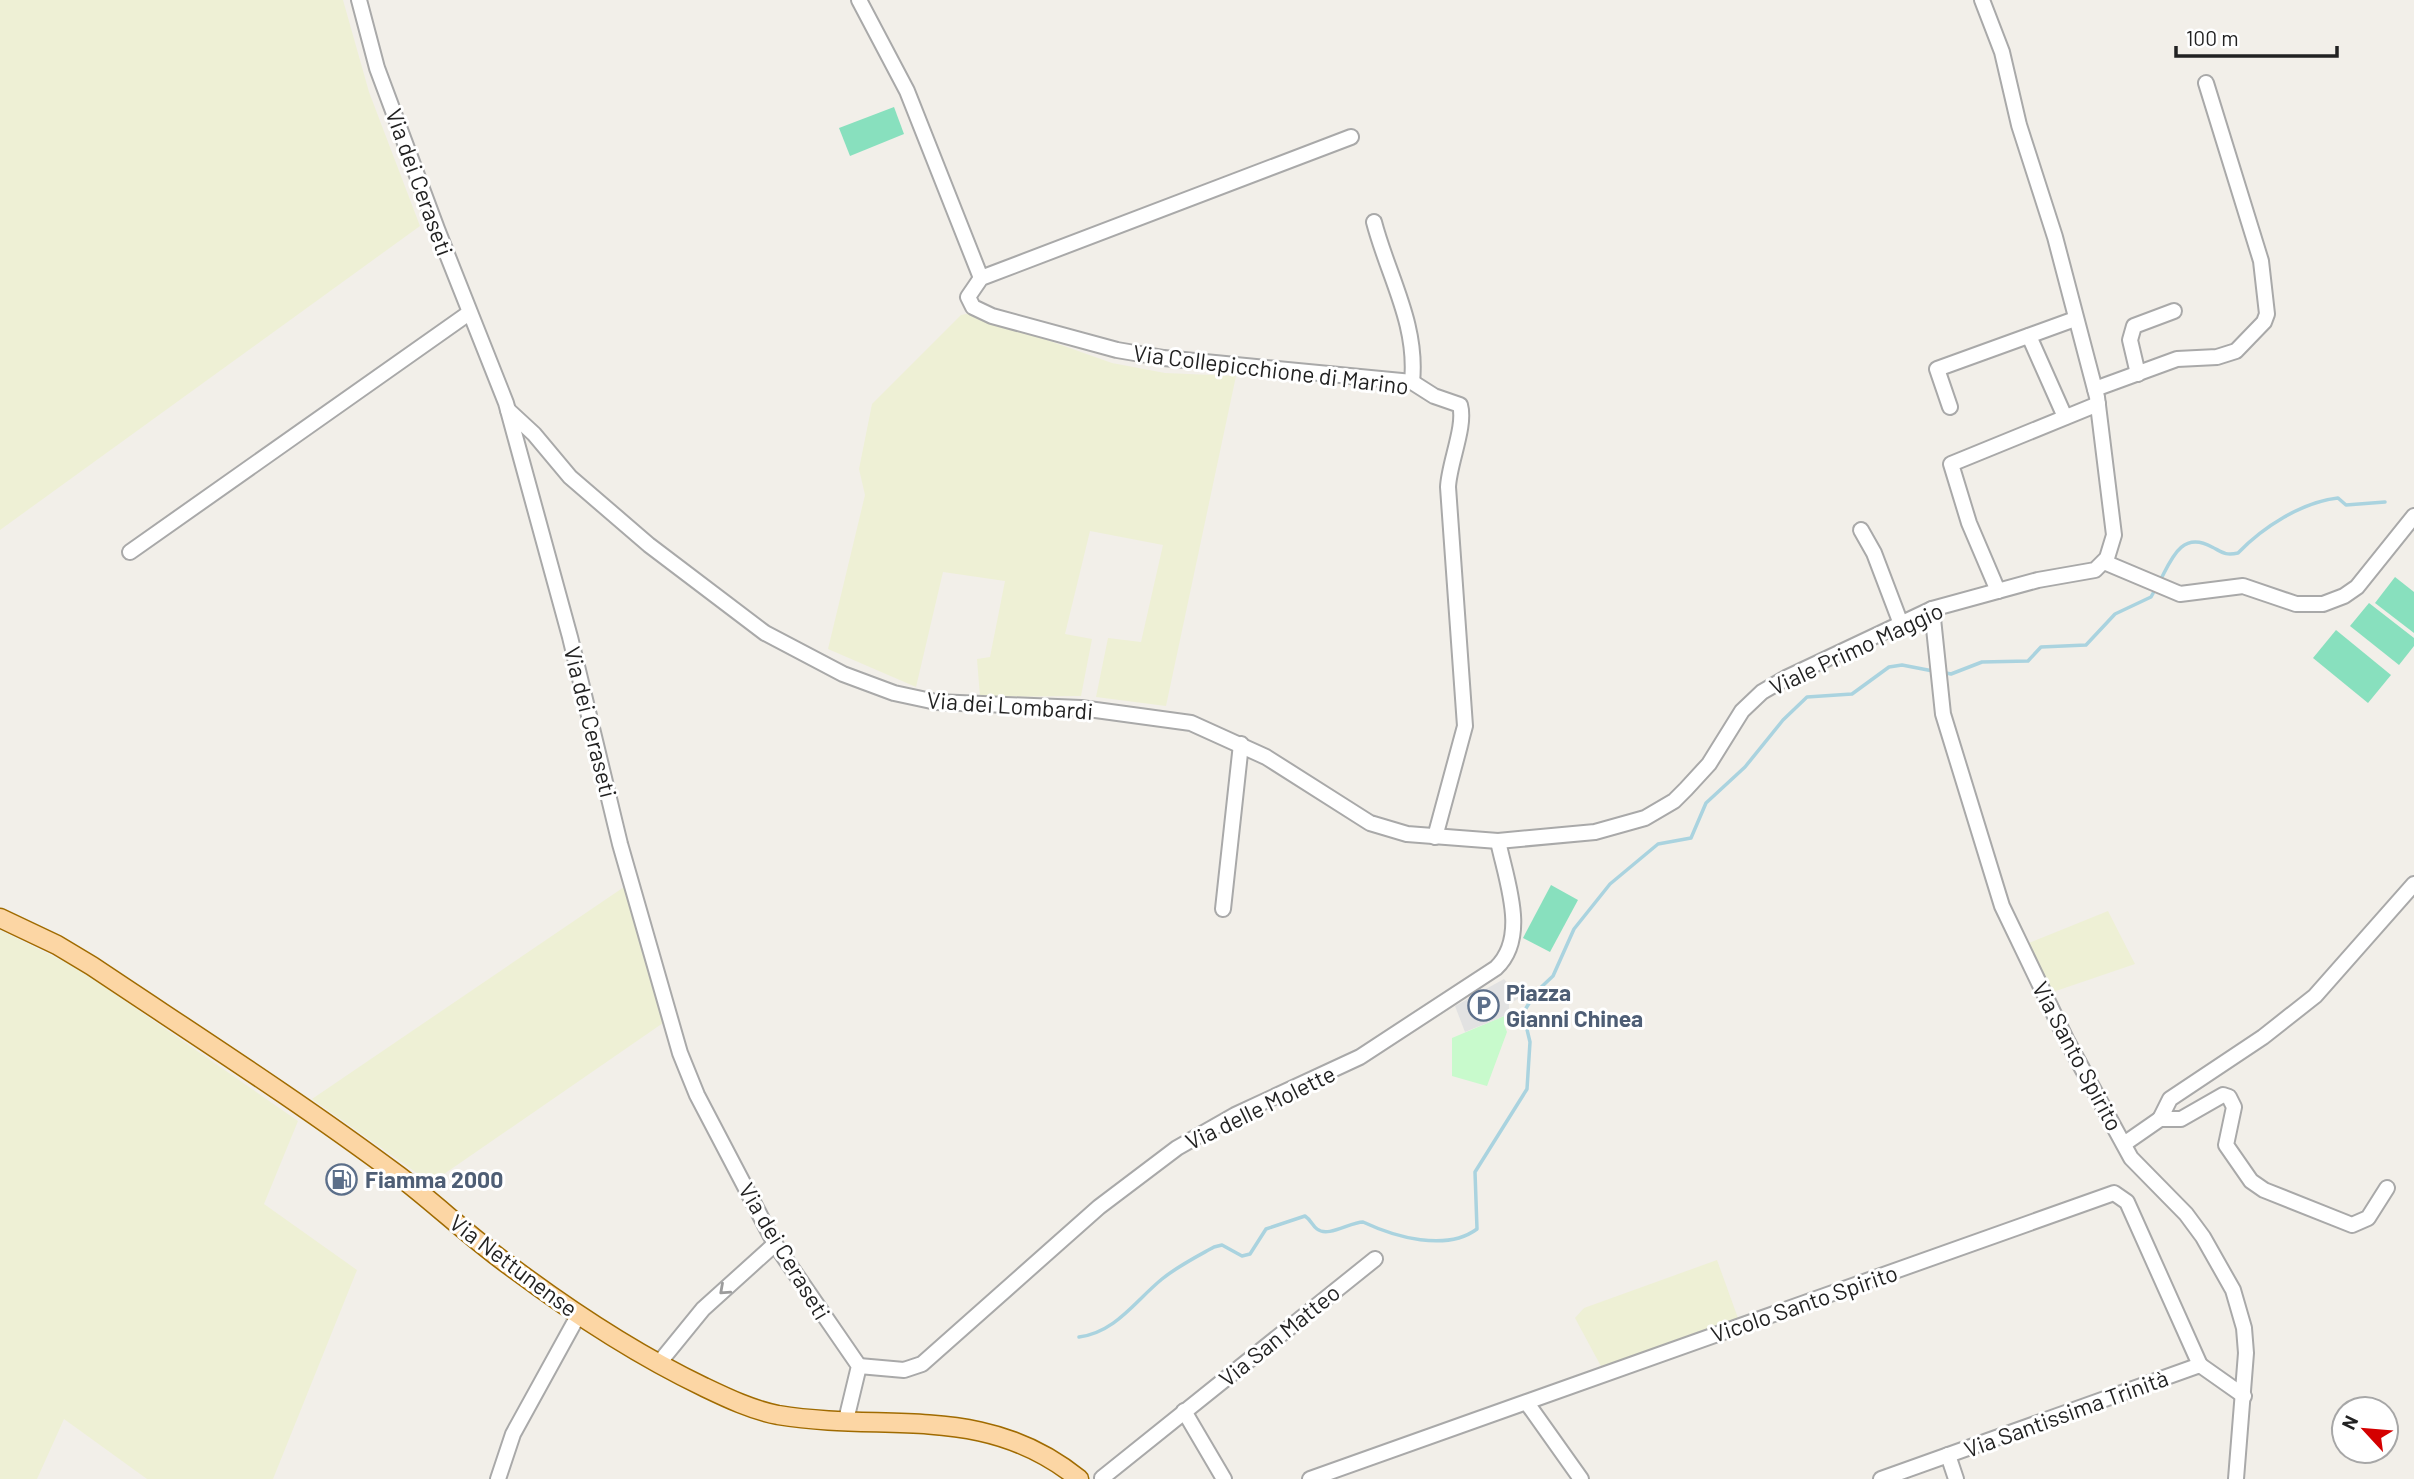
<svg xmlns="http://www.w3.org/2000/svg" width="2414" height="1479" viewBox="0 0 2414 1479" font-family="Barlow,sans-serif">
<rect width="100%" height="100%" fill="#f2efe9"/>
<g fill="#eef0d5">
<polygon points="0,0 343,0 369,92 420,226 0,530"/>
<polygon points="971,313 1112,363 1165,373 1236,376 1166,706 1096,697 1108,638 1141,642 1163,545 1090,531 1065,634 1092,639 1081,696 980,697 977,659 990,657 1005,581 943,572 916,687 828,649 865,495 859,469 872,404 961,315"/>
<polygon points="624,887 663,1023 431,1183 312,1099"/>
<polygon points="2108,911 2135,964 2050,993 2024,945"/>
<polygon points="0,930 79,969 298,1121 264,1204 357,1270 273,1479 147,1479 64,1419 37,1479 0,1479"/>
<polygon points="1717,1260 1739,1321 1603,1370 1575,1318 1584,1308"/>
</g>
<polygon fill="#c8facc" points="1509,1014 1504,1024 1507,1032 1487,1086 1452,1076 1452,1038"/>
<g fill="#88e0be">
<polygon points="894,107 904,134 850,156 839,128"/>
<polygon points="2395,577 2414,592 2414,633 2375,603"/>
<polygon points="2369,603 2414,638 2414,646 2399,665 2350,626"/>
<polygon points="2336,630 2391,675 2368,703 2313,658"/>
<polygon points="1551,885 1578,900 1550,952 1523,938"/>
</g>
<polygon fill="#e2e2e2" points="1504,979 1510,986 1521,985 1523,996 1509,1004 1509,1014 1465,1032 1455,1006"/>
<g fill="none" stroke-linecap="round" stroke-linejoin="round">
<g stroke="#aad3df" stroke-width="3.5">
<path d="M 2160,581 C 2171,560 2181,530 2212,547 C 2222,552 2225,556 2238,553 C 2263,527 2302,502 2338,498 L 2346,505 L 2385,502"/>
<polyline points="1941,672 1951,674 1982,662 2028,661 2041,647 2086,645 2115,614 2151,597 2156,588"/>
<path d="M 1079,1337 C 1116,1332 1135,1301 1162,1279 C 1178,1266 1196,1257 1214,1247 L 1222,1245 L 1242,1256 L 1250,1254 L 1266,1229 L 1305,1216 C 1311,1220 1312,1225 1317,1229 C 1328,1238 1350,1222 1363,1222 C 1395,1237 1446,1252 1477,1229 L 1475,1172 L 1527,1089 L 1530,1042 L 1523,1013 L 1536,992 L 1553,976 L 1574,929 L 1610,884 L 1658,844 L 1691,838 L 1706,803 L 1745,767 L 1783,720 L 1807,697 L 1852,694 L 1889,667 L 1902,665 L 1933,671"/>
</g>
<defs>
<g id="minor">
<polyline points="359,0 377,68 437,229 506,403 570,637 620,844 680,1053 697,1095 775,1244 859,1366 846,1420"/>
<polyline points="859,0 907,91 981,278"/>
<path d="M 1351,137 L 981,278 L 968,297 L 973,307 L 992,316 L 1117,350 L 1164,358 L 1412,382 L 1434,396 L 1460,405 C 1466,426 1449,463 1448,487 L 1465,726 L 1435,837"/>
<path d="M 1374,222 C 1388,276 1418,324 1412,382"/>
<polyline points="2029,336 2065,417"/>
<polyline points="2138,374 2130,340 2134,326 2174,311"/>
<polyline points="2095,389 2177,359 2217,357 2236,351 2264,322 2267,314 2261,261 2206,83"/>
<polyline points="1950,407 1937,369 2075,319"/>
<polyline points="508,410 534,434 570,477 649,545 765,633 843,674 894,693 936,702 1081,708 1191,723 1266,757 1370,823 1407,834 1498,841 1595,832 1645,818 1674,801 1686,789 1709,764 1742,711 1762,692 1786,678 1932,609 2038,580 2095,570 2107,558 2114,535 2097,397 2055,237 2019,125 2002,52 1982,0"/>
<polyline points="1861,530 1874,553 1901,624"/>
<polyline points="130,552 469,313"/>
<polyline points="2104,562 2180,594 2243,586 2296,604 2323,604 2344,596 2357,587 2414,516"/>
<polyline points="1998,591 1969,523 1951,464 2098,404"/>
<polyline points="1932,609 1943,714 2002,906 2066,1039 2131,1158 2186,1214 2203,1237 2233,1290 2244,1328 2246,1353 2236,1479"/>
<polyline points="1223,909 1241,744"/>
<polyline points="2160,1119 2170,1099 2263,1037 2315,996 2414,884"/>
<polyline points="2124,1144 2160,1119 2181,1119 2223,1095 2229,1097 2234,1107 2226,1145 2251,1181 2264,1190 2352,1225 2368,1218 2387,1188"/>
<polyline points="659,1363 703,1309 775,1244"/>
<path d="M 859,1366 L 904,1370 L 922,1364 L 1099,1207 L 1177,1148 L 1235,1115 L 1360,1057 L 1496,968 C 1529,937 1506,880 1498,841"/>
<polyline points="1527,1403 1581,1479"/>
<polyline points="1184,1411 1224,1479"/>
<polyline points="1948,1455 1956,1479"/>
<polyline points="1102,1478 1375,1259"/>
<polyline points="498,1479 513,1434 579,1314"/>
<polyline points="1310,1479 2114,1193 2127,1202 2200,1365"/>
<polyline points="1881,1479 2200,1365 2244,1396"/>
</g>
<path id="major" d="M 0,918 L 57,945 L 92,966 C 195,1035 300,1102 399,1176 C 437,1205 471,1238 510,1266 C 570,1311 635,1354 704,1387 C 727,1398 752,1410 778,1415 C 888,1433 984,1402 1079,1479"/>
</defs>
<use href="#minor" stroke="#a9a9a9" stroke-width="18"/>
<use href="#major" stroke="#a06b00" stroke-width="21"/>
<use href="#minor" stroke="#fff" stroke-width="14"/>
<use href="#major" stroke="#fcd6a4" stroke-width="18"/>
</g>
<defs><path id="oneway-chevron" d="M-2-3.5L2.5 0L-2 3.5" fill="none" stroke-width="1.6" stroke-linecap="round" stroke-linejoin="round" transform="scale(1.75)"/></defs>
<use stroke="#9c9c9c" href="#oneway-chevron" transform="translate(724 1290) rotate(138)"/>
<defs>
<symbol id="parking-ring" viewBox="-11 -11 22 22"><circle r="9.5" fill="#fff" stroke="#5c6f8a" stroke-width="1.5"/><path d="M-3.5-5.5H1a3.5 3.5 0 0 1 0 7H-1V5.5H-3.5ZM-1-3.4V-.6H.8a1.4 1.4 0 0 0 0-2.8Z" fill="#5c6f8a"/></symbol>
<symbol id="fuel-ring" viewBox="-11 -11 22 22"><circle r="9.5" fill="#fff" stroke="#5c6f8a" stroke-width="1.5"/><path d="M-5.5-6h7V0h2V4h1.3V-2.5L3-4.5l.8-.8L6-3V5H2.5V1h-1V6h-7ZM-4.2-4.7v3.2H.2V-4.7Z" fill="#5c6f8a"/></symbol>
</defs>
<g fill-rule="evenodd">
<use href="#parking-ring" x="1466" y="988" width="35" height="35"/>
<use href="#fuel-ring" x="324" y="1162" width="35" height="35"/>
</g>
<g text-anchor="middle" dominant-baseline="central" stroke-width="6" stroke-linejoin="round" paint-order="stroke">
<g font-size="23" fill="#222" stroke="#fff">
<text transform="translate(420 182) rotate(70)">Via dei Ceraseti</text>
<text transform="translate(1271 369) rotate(7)">Via Collepicchione di Marino</text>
<text transform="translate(1856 648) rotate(-25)">Viale Primo Maggio</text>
<text transform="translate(1010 705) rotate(4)">Via dei Lombardi</text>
<text transform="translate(591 722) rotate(76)">Via dei Ceraseti</text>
<text transform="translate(2078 1056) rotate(62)">Via Santo Spirito</text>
<text transform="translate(1260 1107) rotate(-26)">Via delle Molette</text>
<text transform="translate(785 1251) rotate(59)">Via dei Ceraseti</text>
<text transform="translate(514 1265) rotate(37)">Via Nettunense</text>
<text transform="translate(1804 1303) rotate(-19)">Vicolo Santo Spirito</text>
<text transform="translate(1279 1335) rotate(-39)">Via San Matteo</text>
<text transform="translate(2066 1413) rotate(-20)">Via Santissima Trinità</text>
</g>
<g font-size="23" font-weight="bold" fill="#4e5e75" stroke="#fff" text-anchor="start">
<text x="1506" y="992">Piazza<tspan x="1506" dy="26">Gianni Chinea</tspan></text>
<text x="365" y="1179">Fiamma 2000</text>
</g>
</g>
<g transform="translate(2365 1430) rotate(296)"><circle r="33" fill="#ffffff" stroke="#a7a7a7" stroke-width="2"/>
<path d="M0-5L12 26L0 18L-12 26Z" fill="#d40000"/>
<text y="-10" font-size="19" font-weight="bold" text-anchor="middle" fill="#222222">N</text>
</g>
<path d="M2176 46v10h161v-10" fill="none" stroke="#222222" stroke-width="3.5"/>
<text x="2186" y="46" font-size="21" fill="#222222" stroke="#ffffff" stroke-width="5" paint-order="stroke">100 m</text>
</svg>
